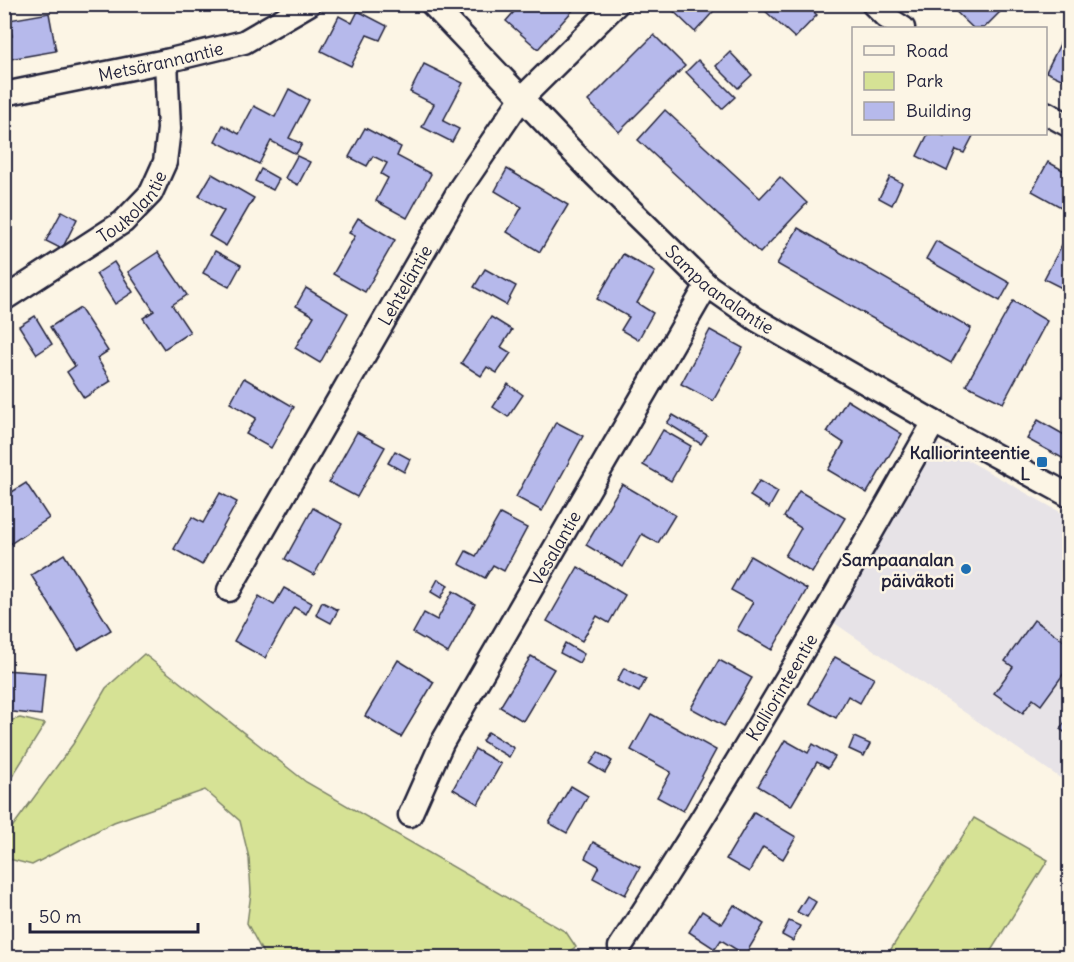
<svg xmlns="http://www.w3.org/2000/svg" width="1074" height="962" viewBox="0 0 1074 962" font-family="Delius,sans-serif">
<rect width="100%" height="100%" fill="#fcf5e5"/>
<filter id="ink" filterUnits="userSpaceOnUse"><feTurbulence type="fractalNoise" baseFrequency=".0167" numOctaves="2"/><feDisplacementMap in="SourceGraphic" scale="12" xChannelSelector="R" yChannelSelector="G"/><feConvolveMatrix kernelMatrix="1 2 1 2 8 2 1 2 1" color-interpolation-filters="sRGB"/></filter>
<g filter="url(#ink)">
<polygon fill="#e7e3e7" points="935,442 1069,517 1069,784 833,622"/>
<g fill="#d6e295" stroke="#7c8268" stroke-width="1.5">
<polygon points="144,654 306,782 566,932 576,947 562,956 553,958 265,957 247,923 251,893 249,858 240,821 205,790 114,822 32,865 5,858 5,837 73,744 106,688"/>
<polygon points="20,718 45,724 5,788 5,722"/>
<polygon points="974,818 1048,860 987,957 886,957"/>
</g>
<g fill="#b6b9eb" stroke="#22223b" stroke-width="1.5">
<polygon points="521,4 569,4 574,9 538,49 506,21"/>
<polygon points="666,4 720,4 695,32"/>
<polygon points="769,4 806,4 817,15 795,38 764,10"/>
<polygon points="948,4 1001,4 1004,8 984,28 973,28"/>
<polygon points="358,11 387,26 380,40 367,35 351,66 321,51 339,16 352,23"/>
<polygon points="49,13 56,51 4,60 4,37 12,36 9,20"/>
<polygon points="654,35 685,66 619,132 588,101"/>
<polygon points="1061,42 1070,46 1070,83 1046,72"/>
<polygon points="730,52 752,75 738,88 716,66"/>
<polygon points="698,60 735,97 722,109 686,72"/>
<polygon points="424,64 463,83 443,121 459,129 452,142 422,127 434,104 410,92"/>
<polygon points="289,89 309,100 289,138 302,144 296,154 271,141 259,164 215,141 223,125 239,134 254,106 275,117"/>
<polygon points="665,110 760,198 780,177 807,203 760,253 638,140"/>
<polygon points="365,128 401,147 397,156 431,174 407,218 376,201 388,178 381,174 387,163 373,156 367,166 349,157"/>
<polygon points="928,134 939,134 944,136 945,134 974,134 964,153 956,150 947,171 917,156"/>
<polygon points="297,156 310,162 298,185 285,178"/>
<polygon points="1048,162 1070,174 1070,212 1032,191"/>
<polygon points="261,169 279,179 273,190 255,181"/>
<polygon points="507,169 568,205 540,252 507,232 522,207 495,191"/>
<polygon points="212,174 254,198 226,246 209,236 224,211 199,196"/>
<polygon points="890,177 902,183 892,205 879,198"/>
<polygon points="62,211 77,219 62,249 46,241"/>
<polygon points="358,218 395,240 365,292 333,274 355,236 349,233"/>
<polygon points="798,228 971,328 951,363 777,264"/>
<polygon points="936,241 1010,283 1000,301 926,259"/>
<polygon points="1064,241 1070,244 1070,292 1044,279"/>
<polygon points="215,251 241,265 229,287 203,273"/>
<polygon points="158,252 187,295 172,305 190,332 164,349 143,318 154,311 128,272"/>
<polygon points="623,254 655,272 637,303 653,313 638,340 621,330 629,317 597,299"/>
<polygon points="114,262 133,292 115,304 96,274"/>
<polygon points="485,269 516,286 506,305 474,287"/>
<polygon points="306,288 348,313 320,363 295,348 314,316 296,306"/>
<polygon points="1013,301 1047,321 1003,403 966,385"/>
<polygon points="80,308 108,351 97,358 111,381 84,398 67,372 75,366 50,327"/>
<polygon points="35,316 52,344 37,354 19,326"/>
<polygon points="491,317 512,330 501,347 511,353 497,373 487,367 481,376 461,363"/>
<polygon points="710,330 743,348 713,401 681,384"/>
<polygon points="244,378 294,407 271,448 246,434 256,418 230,403"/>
<polygon points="508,384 523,395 508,417 493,407"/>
<polygon points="847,400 902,434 867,493 828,470 844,443 827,432"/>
<polygon points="673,415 707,435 701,444 667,423"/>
<polygon points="1038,420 1070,438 1070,455 1066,460 1027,439"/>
<polygon points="556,422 583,436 542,511 516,497"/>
<polygon points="663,430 691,446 671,481 643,465"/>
<polygon points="357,432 385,447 357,497 329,482"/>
<polygon points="395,451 410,459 404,472 388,463"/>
<polygon points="759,481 778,492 769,508 750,496"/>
<polygon points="26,483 49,518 4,548 4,497"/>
<polygon points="622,484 675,515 658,543 642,534 623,567 586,545"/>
<polygon points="799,491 845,518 812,573 785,556 801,528 784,517"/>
<polygon points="220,493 237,502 202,565 174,549 192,517 203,523"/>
<polygon points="313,508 342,524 314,575 285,559"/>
<polygon points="500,514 527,528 504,571 493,565 485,578 459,564 466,551 476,556"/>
<polygon points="64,554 111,630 78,650 31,575"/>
<polygon points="750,556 807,589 772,650 737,630 753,602 731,590"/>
<polygon points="578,567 625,595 609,623 597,616 582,641 547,621"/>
<polygon points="438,579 448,585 441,598 431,592"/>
<polygon points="284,588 312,603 306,614 294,607 265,658 234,641 259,596 274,605"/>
<polygon points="453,591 475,604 448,653 413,633 424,613 437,620"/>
<polygon points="322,602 338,610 331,623 316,615"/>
<polygon points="1034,620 1070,645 1070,665 1041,705 1033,699 1023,713 994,693 1013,667 1005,661"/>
<polygon points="565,643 584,654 579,663 560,653"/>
<polygon points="531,656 554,669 523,721 500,707"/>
<polygon points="835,657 874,678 860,703 848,696 836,718 809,703"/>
<polygon points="398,660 434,682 401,737 365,716"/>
<polygon points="719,660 752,678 724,726 691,708"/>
<polygon points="624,668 646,679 639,692 617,681"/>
<polygon points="4,670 45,673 41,715 4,711"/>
<polygon points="651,714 716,750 683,811 657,797 671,772 631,750"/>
<polygon points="1070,715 1070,736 1060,729"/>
<polygon points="488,732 514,748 509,757 482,741"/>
<polygon points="854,737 870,744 864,756 849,749"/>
<polygon points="785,740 808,753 813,744 835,757 828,768 817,762 791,806 758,786"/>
<polygon points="475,749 501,764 478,804 453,789"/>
<polygon points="598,752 612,761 605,773 590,764"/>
<polygon points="571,786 588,796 567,833 549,823"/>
<polygon points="754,812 796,837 783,859 763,847 749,872 726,859"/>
<polygon points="593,842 640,867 625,895 593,878 599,866 585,858"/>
<polygon points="807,896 816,902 807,917 797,912"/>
<polygon points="734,905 764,924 745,955 721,940 715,949 689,932 702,911 722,924"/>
<polygon points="789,921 800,926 793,941 782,935"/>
</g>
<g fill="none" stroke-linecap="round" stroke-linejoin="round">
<defs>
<g id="street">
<path id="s1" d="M 432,4 L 594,174 L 707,285 L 757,320 L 934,422 L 1070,496"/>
<polyline points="873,4 886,17 903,28"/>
<path id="s2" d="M 4,94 L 166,61 L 244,42 L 309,4"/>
<polyline points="1046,113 1070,126"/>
<path id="s3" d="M 4,299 L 123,222 L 151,193 L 165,162 L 169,129 L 166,61"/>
<path id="s4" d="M 229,590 L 461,187 L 521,99 L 617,4"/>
<path id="s5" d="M 410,815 L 442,743 L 707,285"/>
<path id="s6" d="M 620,947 C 732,777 834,599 934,422"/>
</g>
</defs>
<use href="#street" stroke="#22223b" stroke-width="27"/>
<use href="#street" stroke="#fcf5e5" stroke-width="22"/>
</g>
</g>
<g fill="#1f6fb2" stroke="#fcf5e5" stroke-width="2">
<rect x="1036" y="456" width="12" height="12" rx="3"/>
<circle cx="966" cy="569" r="6"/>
</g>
<g text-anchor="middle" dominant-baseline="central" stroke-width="5" stroke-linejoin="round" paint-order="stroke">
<g font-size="18" fill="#22223b" stroke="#fcf5e5">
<text stroke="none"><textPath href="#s2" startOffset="160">Metsärannantie</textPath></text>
<text stroke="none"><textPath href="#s3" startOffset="159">Toukolantie</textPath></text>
<text stroke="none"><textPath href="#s4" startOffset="352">Lehteläntie</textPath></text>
<text stroke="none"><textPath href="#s1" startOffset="406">Sampaanalantie</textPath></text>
<text stroke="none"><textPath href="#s5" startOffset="304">Vesalantie</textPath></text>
<text stroke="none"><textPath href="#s6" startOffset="306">Kalliorinteentie</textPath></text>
</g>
<g font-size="18" font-weight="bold" fill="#22223b" stroke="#fcf5e5" text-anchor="end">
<text x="1030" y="452">Kalliorinteentie<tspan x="1030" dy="21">L</tspan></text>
<text x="954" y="559">Sampaanalan<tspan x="954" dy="21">päiväkoti</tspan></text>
</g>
</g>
<rect width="1074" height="962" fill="none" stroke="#fcf5e5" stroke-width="24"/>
<rect x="12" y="12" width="1050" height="938" fill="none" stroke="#22223b" stroke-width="2" filter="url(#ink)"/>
<rect x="852" y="27" width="195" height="108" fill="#fcf5e5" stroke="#a5a1a1" stroke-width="1.5"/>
<rect x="864" y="46" width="30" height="9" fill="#fcf5e5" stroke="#a5a1a1" stroke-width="1.5"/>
<text x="906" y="57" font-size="18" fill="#22223b">Road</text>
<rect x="864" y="72" width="30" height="18" fill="#d6e295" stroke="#a5a1a1" stroke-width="1.5"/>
<text x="906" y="87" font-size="18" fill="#22223b">Park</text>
<rect x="864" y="102" width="30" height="18" fill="#b6b9eb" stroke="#a5a1a1" stroke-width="1.5"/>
<text x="906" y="117" font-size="18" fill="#22223b">Building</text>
<path d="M30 923v9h168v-9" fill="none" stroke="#22223b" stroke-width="3"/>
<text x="39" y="923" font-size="18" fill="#22223b" stroke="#fcf5e5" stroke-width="4.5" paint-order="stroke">50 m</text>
</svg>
